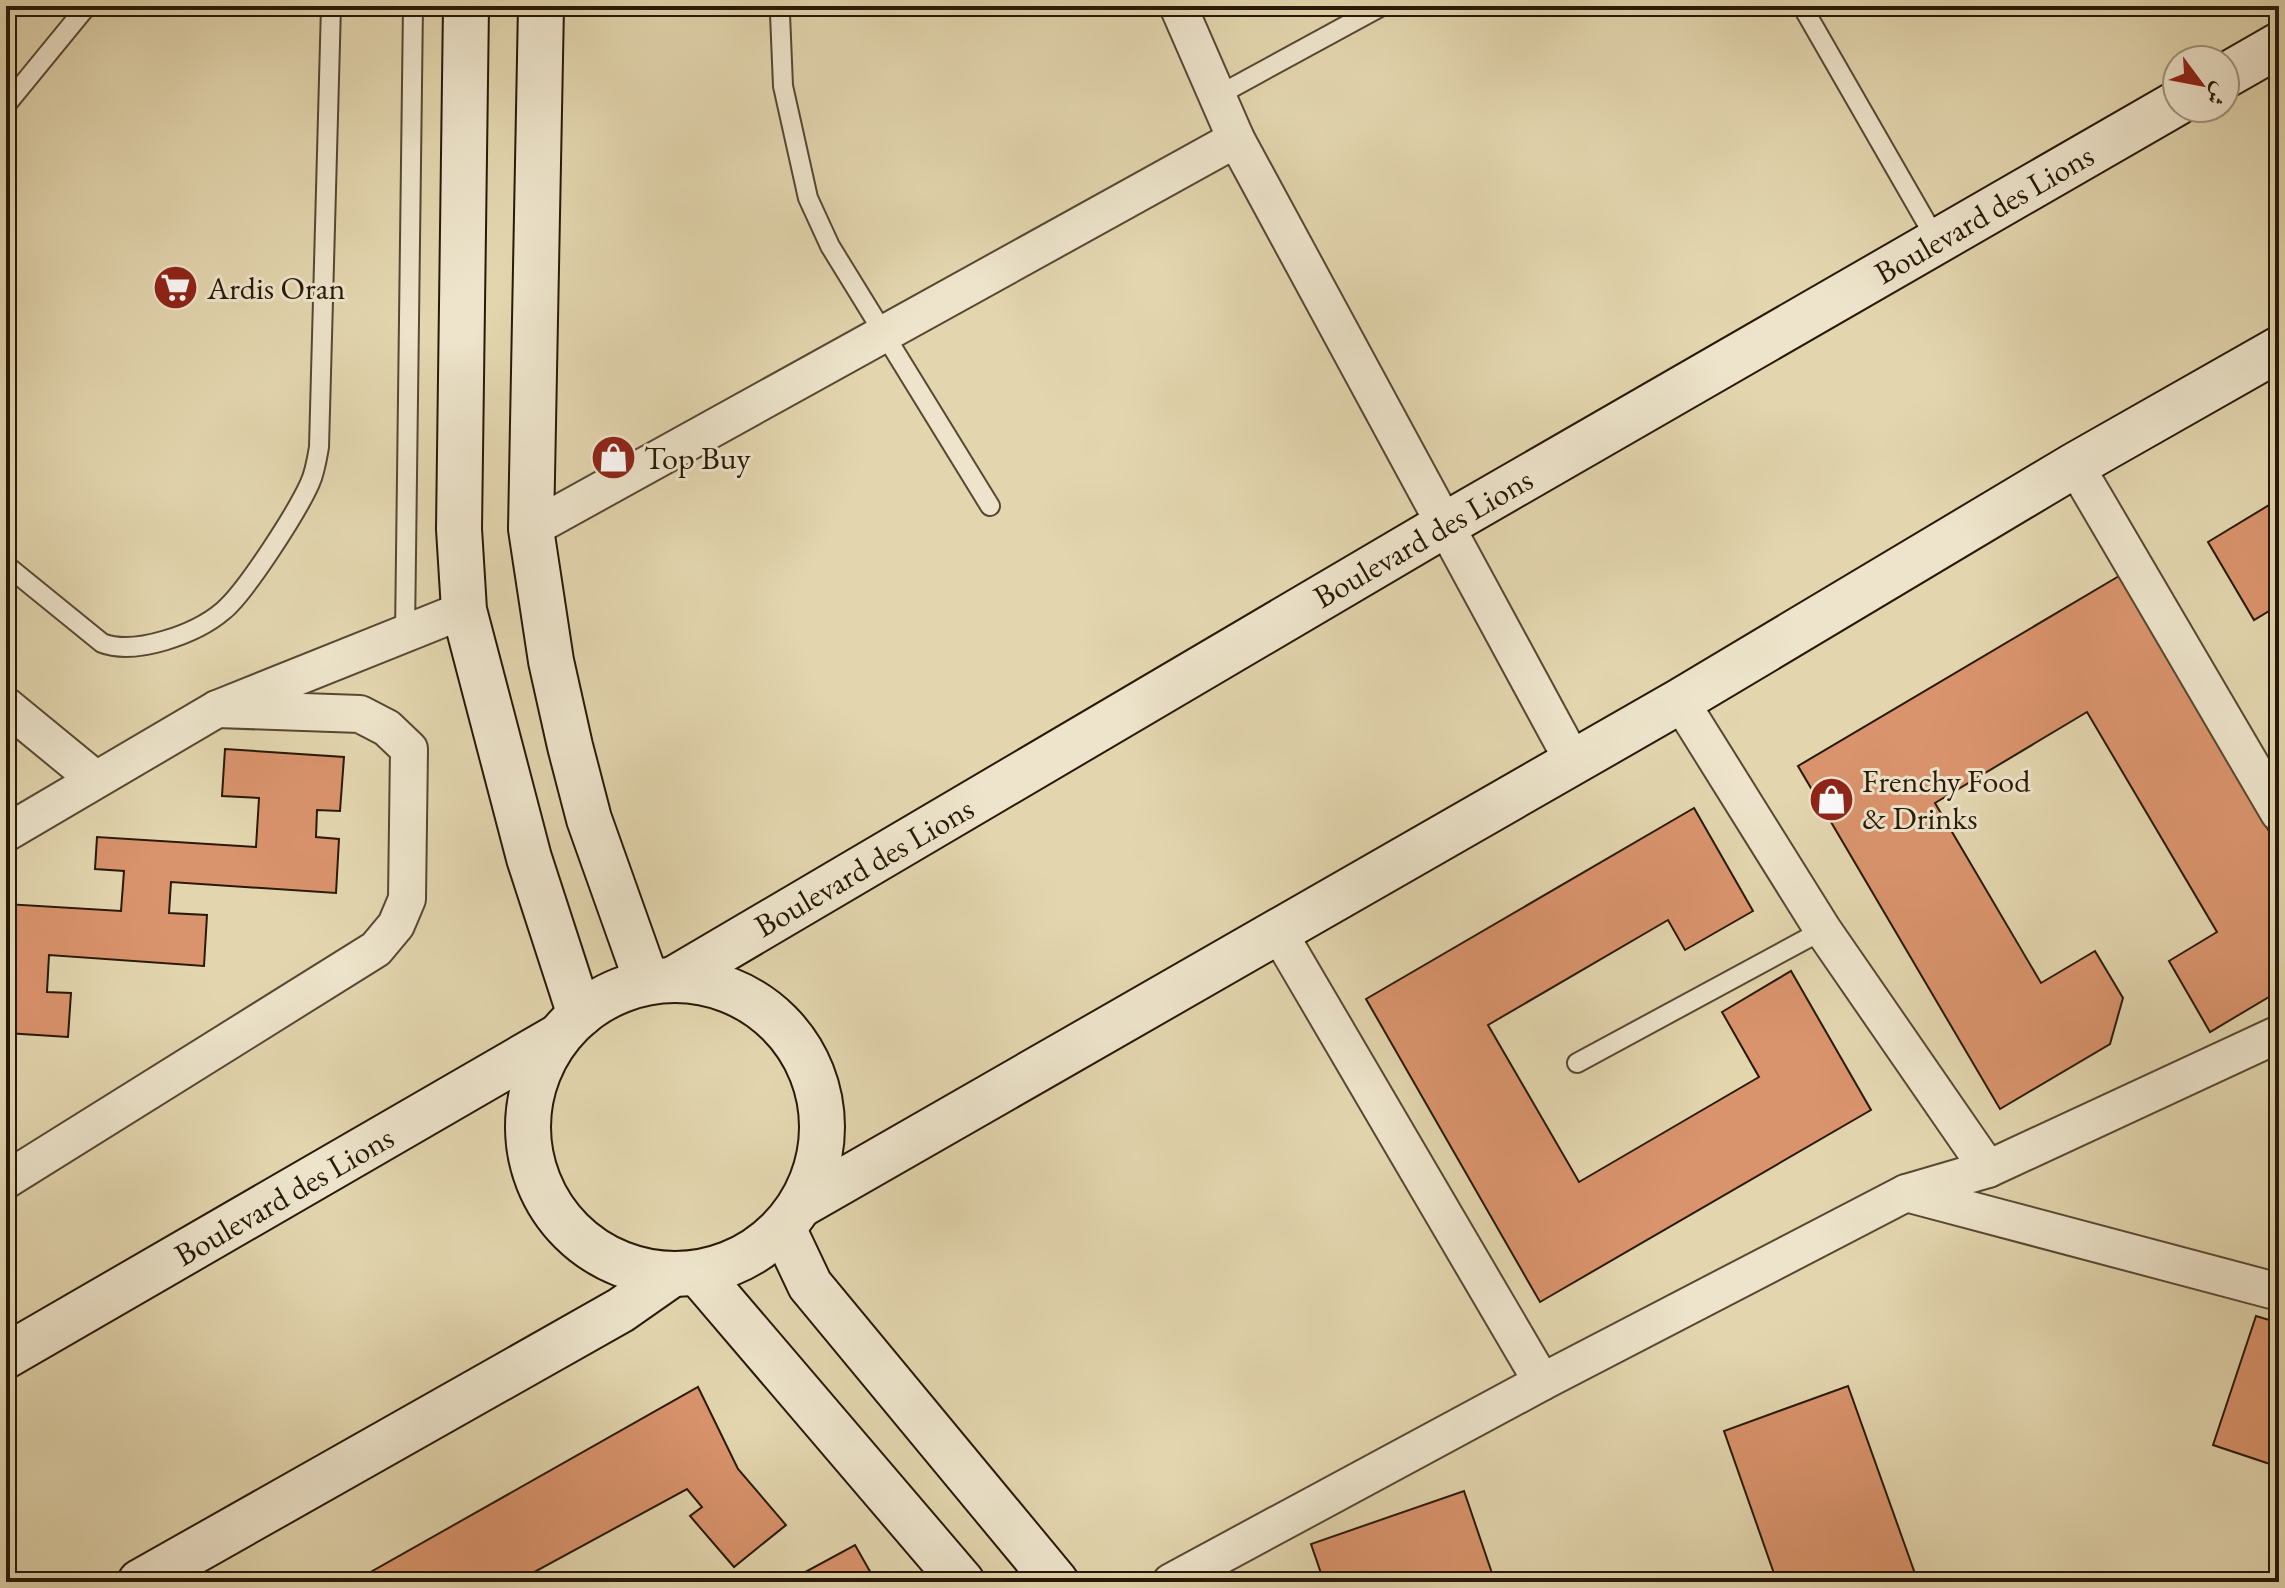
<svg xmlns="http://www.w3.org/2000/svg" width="2285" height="1588" viewBox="0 0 2285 1588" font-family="'EB Garamond',Amiri,serif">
<rect width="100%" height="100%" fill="#e3d6af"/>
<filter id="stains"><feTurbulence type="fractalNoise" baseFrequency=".0025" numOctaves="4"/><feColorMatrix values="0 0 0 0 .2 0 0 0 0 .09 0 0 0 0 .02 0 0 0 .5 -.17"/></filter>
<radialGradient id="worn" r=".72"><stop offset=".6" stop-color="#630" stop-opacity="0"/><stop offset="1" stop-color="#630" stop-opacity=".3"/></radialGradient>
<g fill="#da946d" stroke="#281907" stroke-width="2">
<polygon points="6,6 21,6 6,23"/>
<polygon points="2279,499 2279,605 2254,620 2208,542"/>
<polygon points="2119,576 2279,848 2279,991 2210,1032 2169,961 2217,932 2087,712 1935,803 2041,983 2095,951 2123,998 2110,1044 2000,1109 1798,766"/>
<polygon points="225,749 344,757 340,811 317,810 316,837 339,839 336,893 171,882 169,913 207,915 204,966 49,955 47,992 71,993 68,1037 6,1033 6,904 121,911 124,871 95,869 97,837 256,847 259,798 222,796"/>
<polygon points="1694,808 1753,911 1685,950 1668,920 1488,1025 1579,1182 1759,1077 1722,1012 1791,971 1871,1110 1540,1302 1366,999"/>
<polygon points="2256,1316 2279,1323 2279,1467 2213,1445"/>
<polygon points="1848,1386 1918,1582 1777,1582 1724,1431"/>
<polygon points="698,1387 738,1469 786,1525 734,1567 690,1516 702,1507 687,1489 516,1582 353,1582"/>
<polygon points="1464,1491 1495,1582 1324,1582 1311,1544"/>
<polygon points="855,1545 876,1582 798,1582 796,1577"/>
</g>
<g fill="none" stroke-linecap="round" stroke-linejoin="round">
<defs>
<g id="service">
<polyline points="1802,6 1937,241"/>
<polyline points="780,14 783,86 808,198 830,246 990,506"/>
<polyline points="1217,96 1382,6"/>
<polyline points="6,105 87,6"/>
<path d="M 6,565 L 102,643 C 135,656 196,634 223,611 C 246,592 297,512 310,483 C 315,472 317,459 319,447 L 331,6"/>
<polyline points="405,633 413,6"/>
<polyline points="1577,1063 1823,930"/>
</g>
<g id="minor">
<polyline points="1178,6 1236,139 1573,761"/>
<polyline points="2075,465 2279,813"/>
<polyline points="531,529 1236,139"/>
<polyline points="1680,701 1823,930 1988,1169"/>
<polyline points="6,706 95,779"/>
<polyline points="6,833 217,709 464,610"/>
<polyline points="1277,930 1542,1382"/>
<polyline points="6,1180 376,949 396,925 407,899 409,749 387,728 360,714 217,709"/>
<polyline points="1906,1193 2279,1292"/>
<polyline points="1171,1582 1542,1382 1906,1193 1988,1169 2279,1034"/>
</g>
<g id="secondary">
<polyline points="466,6 459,529 464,610 529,858 580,1015"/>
<polyline points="541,6 531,529 551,661 570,746 589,819 647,982"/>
<polyline points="2225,76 2279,45"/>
<circle cx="675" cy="1127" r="147"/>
<polyline points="672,980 1443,526 2177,103"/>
<polyline points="801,1205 1680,701 2075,465 2279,349"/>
<polyline points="783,1228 810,1285 1056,1582"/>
<polyline points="698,1273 962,1582"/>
<polyline points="6,1356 559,1036"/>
<polyline points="140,1582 621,1310 671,1275"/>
</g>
</defs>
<use href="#service" stroke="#574831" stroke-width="22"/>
<use href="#minor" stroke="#574831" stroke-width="40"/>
<use href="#secondary" stroke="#281907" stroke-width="48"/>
<use href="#service" stroke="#ede4cb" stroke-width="18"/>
<use href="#minor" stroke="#ede4cb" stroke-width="36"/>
<use href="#secondary" stroke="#ede4cb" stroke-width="44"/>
</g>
<defs>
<symbol id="supermarket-disc" viewBox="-11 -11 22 22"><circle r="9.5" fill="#8f2418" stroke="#ede4cb"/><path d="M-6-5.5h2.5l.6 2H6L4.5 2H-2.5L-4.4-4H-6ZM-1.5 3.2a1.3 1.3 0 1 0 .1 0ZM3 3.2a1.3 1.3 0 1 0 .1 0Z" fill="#fff"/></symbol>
<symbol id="shop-disc" viewBox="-11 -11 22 22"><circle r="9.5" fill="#8f2418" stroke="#ede4cb"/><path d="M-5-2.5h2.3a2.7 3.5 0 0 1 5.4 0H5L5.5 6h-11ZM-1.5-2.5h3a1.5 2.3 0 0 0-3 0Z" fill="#fff"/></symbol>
</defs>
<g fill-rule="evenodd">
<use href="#supermarket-disc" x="150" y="262" width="51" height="51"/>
<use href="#shop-disc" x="588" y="432" width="51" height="51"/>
<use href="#shop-disc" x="1806" y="774" width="51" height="51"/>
</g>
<g text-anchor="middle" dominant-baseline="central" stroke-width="6" stroke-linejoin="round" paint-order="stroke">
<g font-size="32" fill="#281907" stroke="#ede4cb">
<text transform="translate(1984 214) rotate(-30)">Boulevard des Lions</text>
<text transform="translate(1423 538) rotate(-30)">Boulevard des Lions</text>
<text transform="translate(864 867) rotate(-30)">Boulevard des Lions</text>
<text transform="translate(284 1196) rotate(-30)">Boulevard des Lions</text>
</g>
<g font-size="32" fill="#281907" stroke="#ede4cb" text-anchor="start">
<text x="207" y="288">Ardis Oran</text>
<text x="644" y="458">Top Buy</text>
<text x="1862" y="781">Frenchy Food<tspan x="1862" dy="37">&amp; Drinks</tspan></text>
</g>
</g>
<rect width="2285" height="1588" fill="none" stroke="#e3d6af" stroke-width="32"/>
<rect x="8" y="8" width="2269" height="1572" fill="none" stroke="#281907" stroke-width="4"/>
<rect x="16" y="16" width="2253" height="1556" fill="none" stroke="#281907" stroke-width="2"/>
<g transform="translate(2201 84) rotate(122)"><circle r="38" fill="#ede4cb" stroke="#9e937d" stroke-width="2"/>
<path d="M0-6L14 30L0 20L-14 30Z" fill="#8f2418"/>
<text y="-12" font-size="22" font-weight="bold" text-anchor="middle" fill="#281907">ش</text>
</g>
<rect width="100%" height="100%" filter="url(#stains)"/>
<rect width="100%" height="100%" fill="url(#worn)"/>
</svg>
